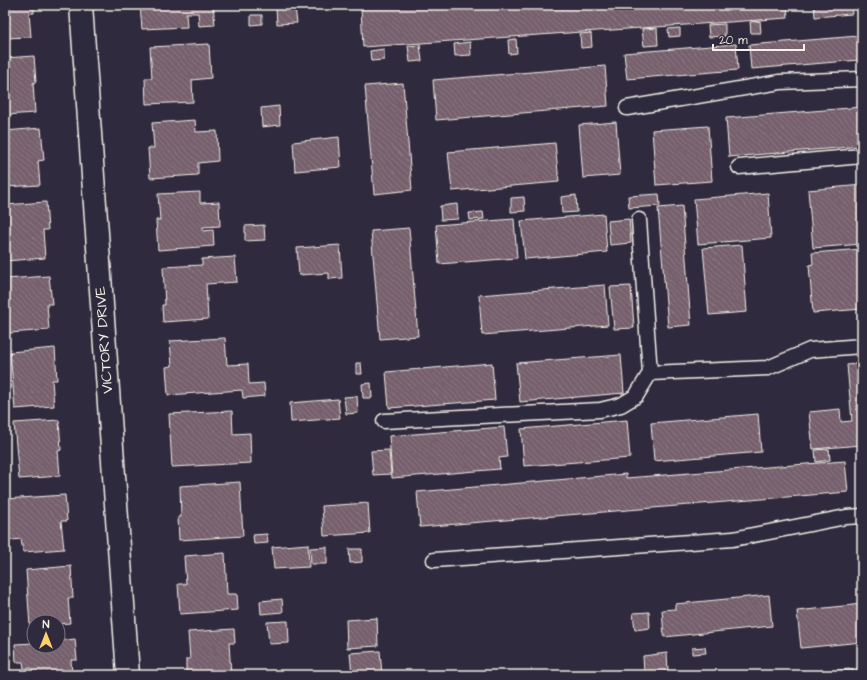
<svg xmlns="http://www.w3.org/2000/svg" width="867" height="680" viewBox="0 0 867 680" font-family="'Architects Daughter',sans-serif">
<defs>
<pattern id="building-back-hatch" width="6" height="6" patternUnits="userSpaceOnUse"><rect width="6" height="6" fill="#76616d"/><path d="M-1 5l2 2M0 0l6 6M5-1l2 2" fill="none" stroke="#8a7882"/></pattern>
</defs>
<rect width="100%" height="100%" fill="#2f2a3d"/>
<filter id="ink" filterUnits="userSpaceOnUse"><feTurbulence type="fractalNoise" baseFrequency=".025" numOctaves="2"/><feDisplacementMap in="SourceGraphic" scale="8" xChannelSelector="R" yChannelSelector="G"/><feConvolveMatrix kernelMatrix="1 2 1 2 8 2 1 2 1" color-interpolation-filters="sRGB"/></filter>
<g filter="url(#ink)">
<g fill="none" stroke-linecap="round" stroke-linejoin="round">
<polyline stroke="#909ea5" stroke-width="9" points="825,675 862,672"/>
</g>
<g fill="url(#building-back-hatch)" stroke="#f4f1e8">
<polygon points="5,5 34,5 34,13 29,13 31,37 5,38"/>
<polygon points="140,5 213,5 215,25 199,26 198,13 186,13 187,27 142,29"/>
<polygon points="403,5 787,5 788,18 363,47 361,8"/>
<polygon points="814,5 851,5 852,14 815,17"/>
<polygon points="295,7 297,23 277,24 276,8"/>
<polygon points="251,15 262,15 262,24 251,25"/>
<polygon points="760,21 761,33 751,33 750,22"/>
<polygon points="725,24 725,36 709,37 708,25"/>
<polygon points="657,28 658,45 644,46 642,29"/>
<polygon points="680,28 680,36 669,37 668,29"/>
<polygon points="591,33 592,47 581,48 580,34"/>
<polygon points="858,36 860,60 751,69 749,45"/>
<polygon points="516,39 517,53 509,54 508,40"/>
<polygon points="470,42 471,55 455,56 454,44"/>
<polygon points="209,44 211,78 192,80 193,102 146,104 145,78 152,78 150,47"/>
<polygon points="736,44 738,70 627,79 624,53"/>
<polygon points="420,45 422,61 410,62 408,46"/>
<polygon points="384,49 384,60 371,61 370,51"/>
<polygon points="34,56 36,82 33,83 35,113 5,115 5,58"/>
<polygon points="605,66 608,106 436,120 433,80"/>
<polygon points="403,83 412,190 374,194 365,86"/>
<polygon points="279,106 280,125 262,127 261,108"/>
<polygon points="862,107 862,146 729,157 726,118"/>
<polygon points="195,120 196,132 217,131 218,161 198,163 198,175 150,178 148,148 154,148 152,123"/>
<polygon points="616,122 620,175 583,178 579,125"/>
<polygon points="708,126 712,181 656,185 652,130"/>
<polygon points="41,128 44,160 38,161 40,185 5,187 5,131"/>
<polygon points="339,137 341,167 295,171 293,142"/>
<polygon points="555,143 559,182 452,191 448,152"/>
<polygon points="862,185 862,244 813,248 808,190"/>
<polygon points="200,192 200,203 219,202 220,226 203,227 203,231 213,230 214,246 158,250 156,220 160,220 158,194"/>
<polygon points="768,193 771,238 698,244 694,199"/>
<polygon points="659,194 660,206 629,208 628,196"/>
<polygon points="576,195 577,212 562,213 561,197"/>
<polygon points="524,197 525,211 511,212 511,198"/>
<polygon points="46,202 48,230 43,230 45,258 5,261 5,205"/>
<polygon points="457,204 458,219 441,220 440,206"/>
<polygon points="682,206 691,325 668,327 658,208"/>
<polygon points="483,212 484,219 470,220 469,213"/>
<polygon points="604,214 607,252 525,259 521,221"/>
<polygon points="514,219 517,258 439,264 436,225"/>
<polygon points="629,219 631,243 610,245 608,221"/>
<polygon points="264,225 265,240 245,241 245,226"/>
<polygon points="409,228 418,336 380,339 371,231"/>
<polygon points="340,245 342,278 329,279 329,273 299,275 297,248"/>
<polygon points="742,245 747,312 709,315 703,248"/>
<polygon points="862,249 862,309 813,313 809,265 813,264 812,253"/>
<polygon points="235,257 237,282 206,284 208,319 163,322 162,305 165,305 163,267 202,265 202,259"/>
<polygon points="49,276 52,304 47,304 49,330 9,333 5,279"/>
<polygon points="605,285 608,325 482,335 479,295"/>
<polygon points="631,286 634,328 614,329 610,287"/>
<polygon points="225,338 227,365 248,364 249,384 264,383 265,396 243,398 242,390 168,395 166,367 172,366 170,341"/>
<polygon points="55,348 57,380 52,380 54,406 15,409 10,352"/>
<polygon points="621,355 624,393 520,402 516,363"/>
<polygon points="356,363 361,363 362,374 356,374"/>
<polygon points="492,363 495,400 389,408 386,372"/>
<polygon points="862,363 862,445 813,449 809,412 840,409 841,422 852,421 847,365"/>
<polygon points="371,383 372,398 363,398 362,384"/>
<polygon points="357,396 358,413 346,414 344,397"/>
<polygon points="338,399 340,418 291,422 290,403"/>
<polygon points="232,411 233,434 250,433 251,463 172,467 169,414"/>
<polygon points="758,414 761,452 654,461 651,423"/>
<polygon points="59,420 61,450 58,451 60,476 19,479 14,423"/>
<polygon points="627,420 630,458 524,466 521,429"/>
<polygon points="504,427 507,457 499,458 500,469 392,478 389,436"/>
<polygon points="829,449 830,460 816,462 815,450"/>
<polygon points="389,450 391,474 373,475 371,451"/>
<polygon points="845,461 848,492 420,527 417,492 626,474 626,478"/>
<polygon points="240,482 243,536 179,540 178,517 181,517 180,486"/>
<polygon points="65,495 67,521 61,521 64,549 23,552 21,539 5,541 5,499"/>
<polygon points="368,503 370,533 324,536 322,506"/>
<polygon points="267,534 268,543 254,544 253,535"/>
<polygon points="308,544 309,567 274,569 272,547"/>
<polygon points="327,547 327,564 311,564 310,548"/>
<polygon points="349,549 362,549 362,562 350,563"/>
<polygon points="225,553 227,594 237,594 238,610 180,614 178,584 186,584 184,556"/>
<polygon points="71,566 73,598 68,598 70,623 58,624 58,622 34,622 34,626 30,626 26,570"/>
<polygon points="769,595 772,626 664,637 662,610 675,609 675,604"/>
<polygon points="282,599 283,612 261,614 260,601"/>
<polygon points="862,604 862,642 801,648 797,611"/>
<polygon points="649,612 650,628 635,630 633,613"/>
<polygon points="377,618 378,646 347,648 346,620"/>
<polygon points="288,621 289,643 269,644 267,622"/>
<polygon points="234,629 235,643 229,643 231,675 186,675 186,659 190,659 188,632"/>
<polygon points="75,639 77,660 71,660 72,675 32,675 32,668 24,669 23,662 16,662 15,644 34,643 34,646 58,646 58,641"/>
<polygon points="5,644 9,644 11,660 5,660"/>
<polygon points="705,647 706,653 692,654 692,648"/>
<polygon points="380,651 382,675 352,675 350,653"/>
<polygon points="667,653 668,671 644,673 643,656"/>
</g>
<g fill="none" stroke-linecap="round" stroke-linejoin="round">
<defs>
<g id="service">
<polyline points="627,108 780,82 862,79"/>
<polyline points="739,167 862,156"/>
<polyline points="650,373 768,368 810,350 862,346"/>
<polyline points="384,421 600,410 621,405 636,396 650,373 639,220"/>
<polyline points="434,560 733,539 846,517 862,516"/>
</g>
<polyline id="minor" points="81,5 128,675"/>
</defs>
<use href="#service" stroke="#f4f1e8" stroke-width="17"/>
<use href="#minor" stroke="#f4f1e8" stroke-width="25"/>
<use href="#service" stroke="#2f2a3d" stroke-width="14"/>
<use href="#minor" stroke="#2f2a3d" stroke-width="22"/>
</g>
</g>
<g text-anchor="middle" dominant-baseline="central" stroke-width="3" stroke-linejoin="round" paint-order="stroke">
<g font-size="15" fill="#f4f1e8" stroke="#2f2a3d">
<text transform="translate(104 340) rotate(-94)">VICTORY DRIVE</text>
</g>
</g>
<rect width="867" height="680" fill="none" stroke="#2f2a3d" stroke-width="20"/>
<rect x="10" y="10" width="847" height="660" fill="none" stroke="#f4f1e8" stroke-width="1.5" filter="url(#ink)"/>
<g transform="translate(46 634)"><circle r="19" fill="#2f2a3d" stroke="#7e7a81"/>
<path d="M0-3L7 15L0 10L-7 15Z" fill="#ffd166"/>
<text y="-6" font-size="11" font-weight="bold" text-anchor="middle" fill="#f4f1e8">N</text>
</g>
<path d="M713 44v6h91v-6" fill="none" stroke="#f4f1e8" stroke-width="2"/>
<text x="719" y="44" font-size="12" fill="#f4f1e8" stroke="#2f2a3d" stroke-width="3" paint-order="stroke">20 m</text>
</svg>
